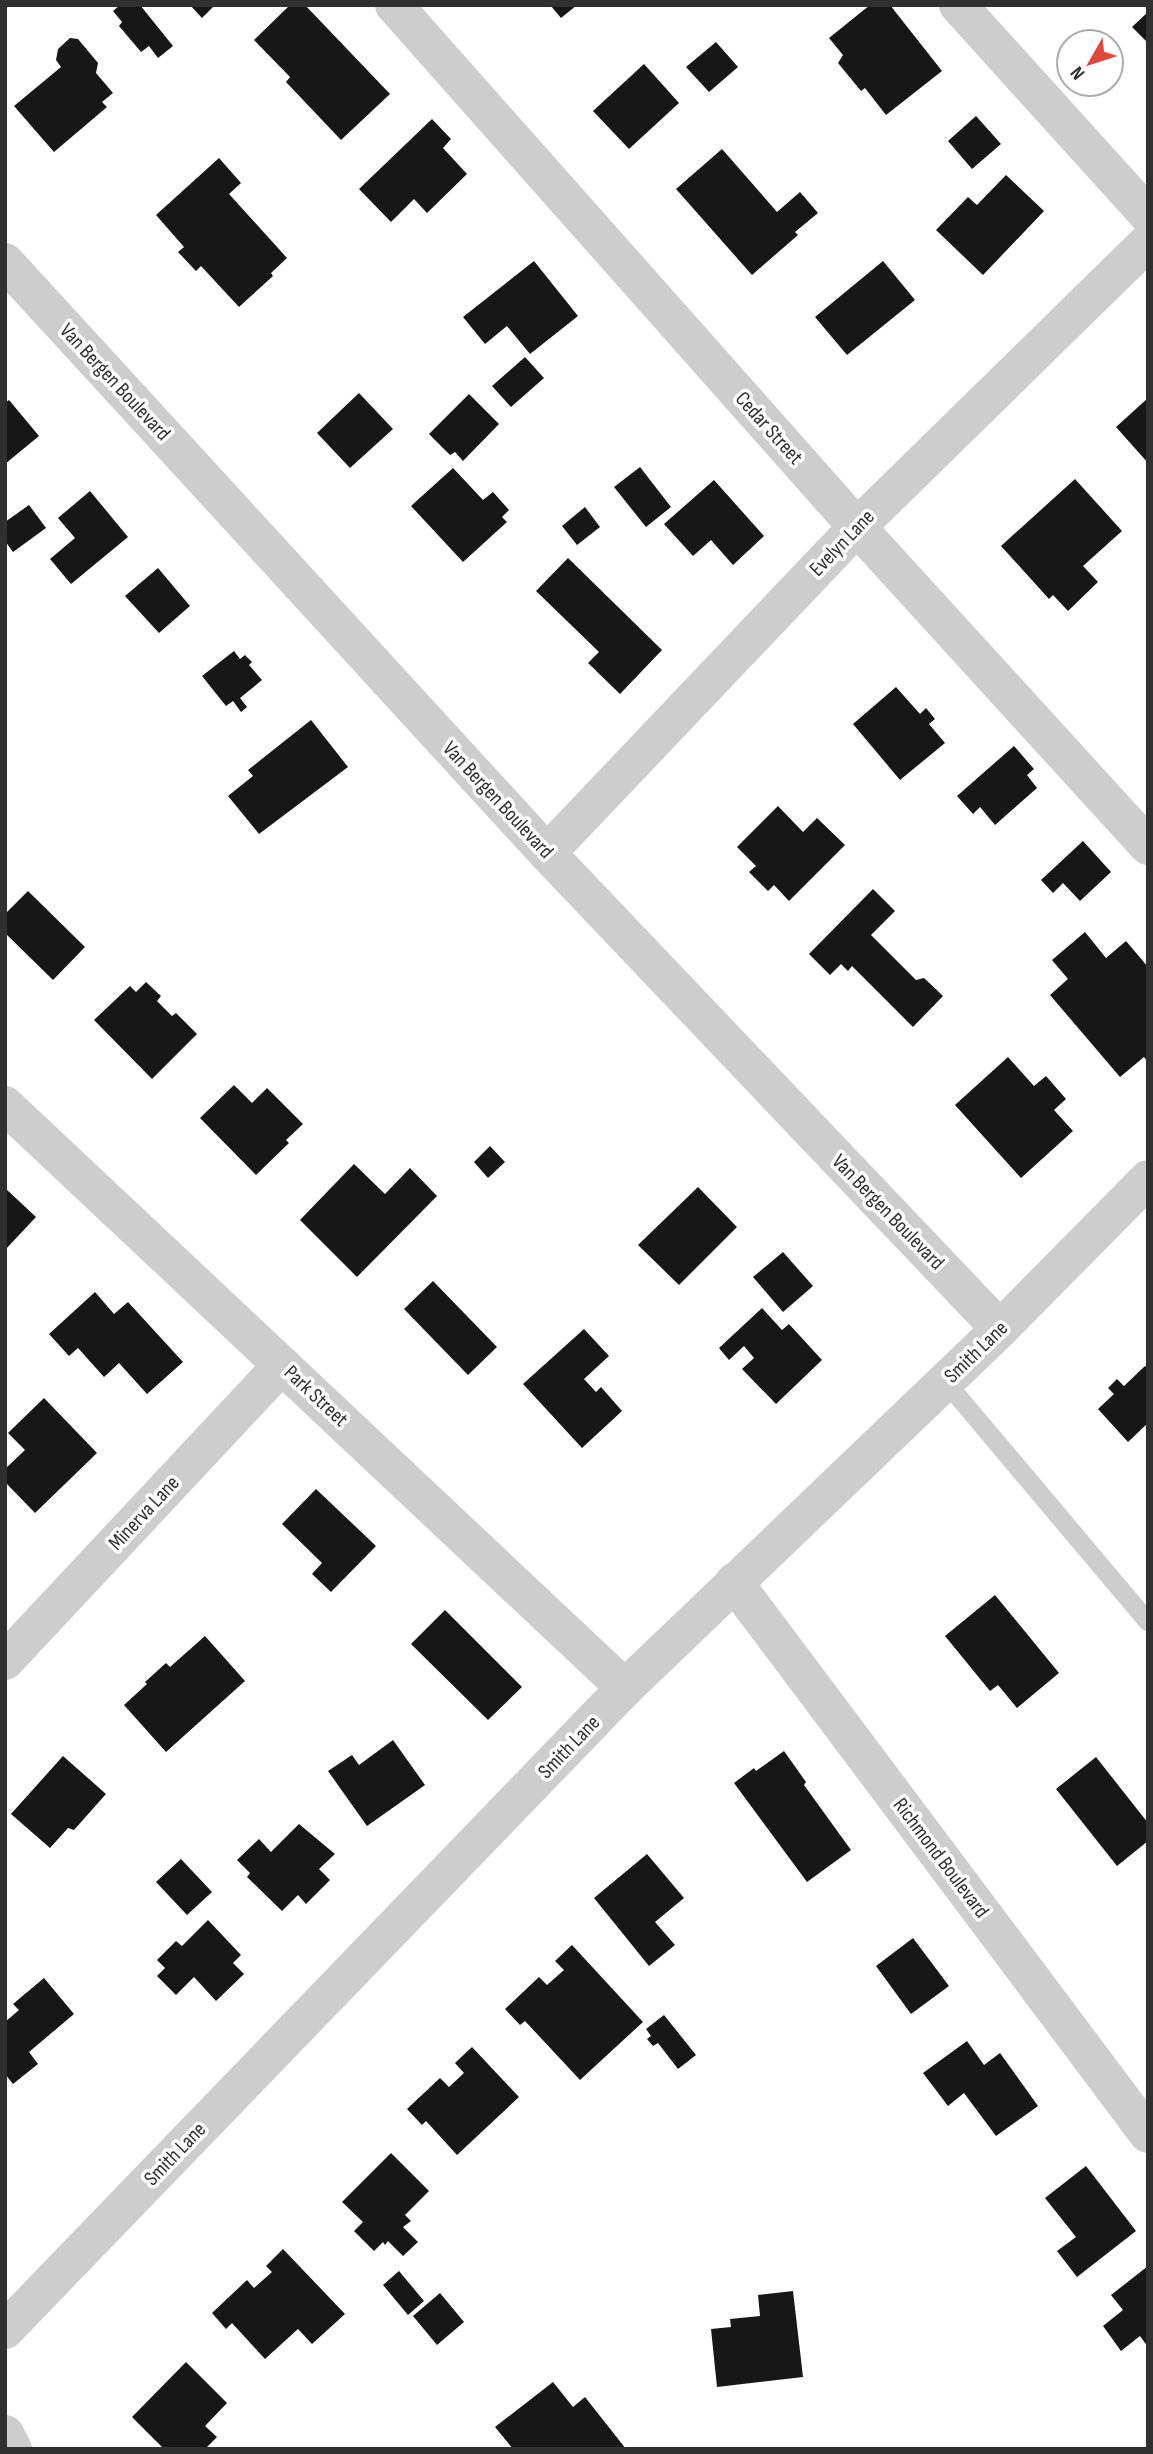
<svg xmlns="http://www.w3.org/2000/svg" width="1153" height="2454" viewBox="0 0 1153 2454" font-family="'Sofia Sans Condensed',sans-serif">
<rect width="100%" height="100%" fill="#fff"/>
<g fill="#171717">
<polygon points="120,5 140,5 173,46 158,58 149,46 141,52 119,26 122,22 113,11"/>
<polygon points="190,5 215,5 202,18"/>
<polygon points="290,5 305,5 390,94 341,140 286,82 290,77 254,40"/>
<polygon points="550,5 577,5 561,18"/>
<polygon points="870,5 890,5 942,71 886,115 865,88 861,91 838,63 843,55 829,38"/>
<polygon points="1148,12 1148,43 1132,27"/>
<polygon points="70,38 78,39 98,63 96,73 113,93 102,102 107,107 54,152 14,106 61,67 56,60 58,49"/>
<polygon points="716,42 738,67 709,92 686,67"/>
<polygon points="644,64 679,103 629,149 593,111"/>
<polygon points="976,116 1001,144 972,169 948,141"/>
<polygon points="432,119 451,139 443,148 467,174 427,213 414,199 391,222 359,189"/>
<polygon points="722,149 777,212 800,192 818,213 795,232 798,235 752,275 676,189"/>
<polygon points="219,158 241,183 229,194 287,258 271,273 273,276 239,307 201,266 196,271 178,252 184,247 156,215"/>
<polygon points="1006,175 1044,211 983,275 936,230 968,197 977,205"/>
<polygon points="534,261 578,316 530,354 507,326 485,344 463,317"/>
<polygon points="883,261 915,300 847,355 815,317"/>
<polygon points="525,357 544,378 511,407 492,386"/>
<polygon points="359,393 393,429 350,468 317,433"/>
<polygon points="469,394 499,424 463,461 455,452 450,455 429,434"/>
<polygon points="1148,398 1148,463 1116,427"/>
<polygon points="9,400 39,436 5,464 5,403"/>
<polygon points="640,467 671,507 646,527 614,487"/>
<polygon points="453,468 483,500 493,492 509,510 502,517 507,522 463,562 411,506"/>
<polygon points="1075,479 1122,531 1083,566 1098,582 1068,611 1053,595 1049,599 1001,546"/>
<polygon points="714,480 764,536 733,565 711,540 693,556 664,524"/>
<polygon points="90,491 128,537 71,584 50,559 75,538 58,518"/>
<polygon points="29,505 46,528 13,552 5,541 5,522"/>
<polygon points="585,507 600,527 577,545 562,526"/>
<polygon points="568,558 662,650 620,694 588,663 599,652 536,591"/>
<polygon points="158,568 190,606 159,633 125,596"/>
<polygon points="234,651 240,659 245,655 252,662 249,665 262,680 240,698 247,707 241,712 233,701 226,706 202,676"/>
<polygon points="896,687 920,714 926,708 935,719 929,724 945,743 900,780 853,724"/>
<polygon points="311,720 348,767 259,834 228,796 253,776 248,770"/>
<polygon points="1014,746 1034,769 1027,775 1037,788 995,825 980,807 973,814 957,796"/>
<polygon points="778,806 803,832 817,818 845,845 789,901 774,885 768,891 749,872 756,866 737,847"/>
<polygon points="1083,841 1111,872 1080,901 1063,883 1053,893 1041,880"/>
<polygon points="873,889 895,911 871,935 916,980 924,978 943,996 913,1027 852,966 848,971 841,964 830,975 809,954"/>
<polygon points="28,891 85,947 53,980 5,933 5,914"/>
<polygon points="1085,932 1106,958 1126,941 1148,967 1148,1062 1144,1057 1120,1077 1050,995 1068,979 1052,960"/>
<polygon points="146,982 161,996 157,1001 172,1016 176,1013 197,1034 152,1079 94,1020 130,986 136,992"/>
<polygon points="1008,1057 1034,1086 1046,1076 1066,1099 1054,1110 1073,1131 1021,1178 955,1105"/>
<polygon points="234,1085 252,1103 267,1088 303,1124 286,1140 289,1143 256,1175 200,1118"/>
<polygon points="490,1146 505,1162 488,1178 474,1162"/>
<polygon points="354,1164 385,1194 410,1168 437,1196 357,1277 300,1220"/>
<polygon points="698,1187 737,1227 679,1285 638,1245"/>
<polygon points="5,1188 36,1217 5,1250"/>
<polygon points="783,1252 813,1286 783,1312 753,1277"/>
<polygon points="433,1281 497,1347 468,1375 404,1309"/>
<polygon points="95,1292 114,1314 128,1302 183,1362 147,1394 119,1363 104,1377 78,1348 69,1356 49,1334"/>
<polygon points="762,1308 782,1330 789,1324 822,1360 776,1404 742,1369 754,1358 744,1346 729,1360 719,1348"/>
<polygon points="584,1329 609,1356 584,1379 596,1392 601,1387 622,1411 582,1448 523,1384"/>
<polygon points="1145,1366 1148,1368 1148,1423 1128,1442 1098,1409 1114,1394 1108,1388 1117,1379 1124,1386"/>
<polygon points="44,1398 97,1453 35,1513 5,1482 5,1469 25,1450 8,1433"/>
<polygon points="316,1489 376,1546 331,1592 312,1574 322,1563 282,1524"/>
<polygon points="995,1595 1059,1673 1017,1708 998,1685 990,1691 945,1636"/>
<polygon points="445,1610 522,1687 488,1720 411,1644"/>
<polygon points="205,1636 245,1681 166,1752 124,1705 147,1684 145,1682 166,1663 170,1667"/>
<polygon points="393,1740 425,1785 367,1826 328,1771 352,1755 359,1765"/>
<polygon points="784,1751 806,1782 804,1785 851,1850 807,1882 734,1783 754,1768 756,1771"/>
<polygon points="63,1756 106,1794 74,1830 68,1828 50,1848 11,1814"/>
<polygon points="1096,1757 1148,1823 1148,1841 1117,1866 1056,1789"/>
<polygon points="299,1824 335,1854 319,1869 330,1880 306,1904 298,1895 282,1911 247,1877 250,1873 237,1860 259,1839 271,1852"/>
<polygon points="647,1854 684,1898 655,1922 675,1945 649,1966 594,1898"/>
<polygon points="181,1859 212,1892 187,1915 156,1882"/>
<polygon points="208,1920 241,1955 233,1963 244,1974 216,2001 194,1977 176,1995 157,1976 165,1968 157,1960 176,1941 182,1946"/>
<polygon points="913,1938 949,1986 911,2014 876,1966"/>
<polygon points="572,1945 643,2022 580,2080 525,2021 520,2025 505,2009 539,1977 547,1985 564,1970 555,1961"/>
<polygon points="44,1978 74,2014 29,2052 38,2064 13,2084 5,2074 5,2022 19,2010 13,2004"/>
<polygon points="664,2015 696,2055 678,2069 658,2043 653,2046 647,2039 651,2036 646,2029"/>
<polygon points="967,2041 984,2065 1000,2053 1038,2106 996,2136 964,2093 948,2106 923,2073"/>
<polygon points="472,2047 519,2097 457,2155 426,2121 422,2125 407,2109 440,2078 449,2087 464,2073 455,2063"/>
<polygon points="391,2153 429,2191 405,2215 411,2221 403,2227 418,2242 403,2256 388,2241 385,2245 383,2242 374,2251 354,2231 363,2222 342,2202"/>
<polygon points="1086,2166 1136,2231 1077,2277 1057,2251 1076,2237 1045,2198"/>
<polygon points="283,2249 345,2314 312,2344 298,2329 265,2359 232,2323 226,2329 212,2313 247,2280 254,2288 272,2272 266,2266"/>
<polygon points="1148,2266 1148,2347 1140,2336 1121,2351 1103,2326 1123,2310 1111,2295"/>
<polygon points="399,2271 424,2301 408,2315 383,2285"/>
<polygon points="793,2291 803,2377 717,2387 711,2329 731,2327 730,2319 760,2316 758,2295"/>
<polygon points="440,2293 464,2322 437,2345 413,2316"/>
<polygon points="186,2362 227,2403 205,2426 217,2437 205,2449 164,2449 132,2417"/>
<polygon points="553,2382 573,2407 585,2397 626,2449 513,2449 495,2427"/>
</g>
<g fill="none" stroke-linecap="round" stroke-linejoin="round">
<polyline stroke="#cdcdcd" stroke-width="19" points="945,1381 1148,1622"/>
<g stroke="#cdcdcd" stroke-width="38">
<polyline points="394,5 857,527 1148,846"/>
<polyline points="958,5 1148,215"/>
<polyline points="5,262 547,853 1000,1329"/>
<polyline points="547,853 857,527 1148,242"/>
<polyline points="5,1105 625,1688"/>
<polyline points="734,1582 1148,2134"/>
<polyline points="5,1661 282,1365"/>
<polyline points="5,2330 625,1688 1000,1329 1148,1179"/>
<polyline points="5,2434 13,2449"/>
</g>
</g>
<g text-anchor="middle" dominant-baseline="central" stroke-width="7" stroke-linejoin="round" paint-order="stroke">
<g font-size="21" fill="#303030" stroke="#fff">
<text transform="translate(115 382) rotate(47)">Van Bergen Boulevard</text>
<text transform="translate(769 428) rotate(48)">Cedar Street</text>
<text transform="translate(842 543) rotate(-46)">Evelyn Lane</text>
<text transform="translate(498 800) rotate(47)">Van Bergen Boulevard</text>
<text transform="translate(888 1212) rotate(46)">Van Bergen Boulevard</text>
<text transform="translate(976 1352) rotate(-44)">Smith Lane</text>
<text transform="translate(316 1396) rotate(43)">Park Street</text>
<text transform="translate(144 1513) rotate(-47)">Minerva Lane</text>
<text transform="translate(569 1747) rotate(-46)">Smith Lane</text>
<text transform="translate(941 1858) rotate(53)">Richmond Boulevard</text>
<text transform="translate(175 2154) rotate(-46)">Smith Lane</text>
</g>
</g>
<rect width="1153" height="2454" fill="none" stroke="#303030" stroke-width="14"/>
<g transform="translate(1090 63) rotate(231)"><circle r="33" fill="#ffffff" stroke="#acacac" stroke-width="2"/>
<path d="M0-5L12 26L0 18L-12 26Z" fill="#de493c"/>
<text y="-10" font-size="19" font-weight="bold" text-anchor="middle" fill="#303030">N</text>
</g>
</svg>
